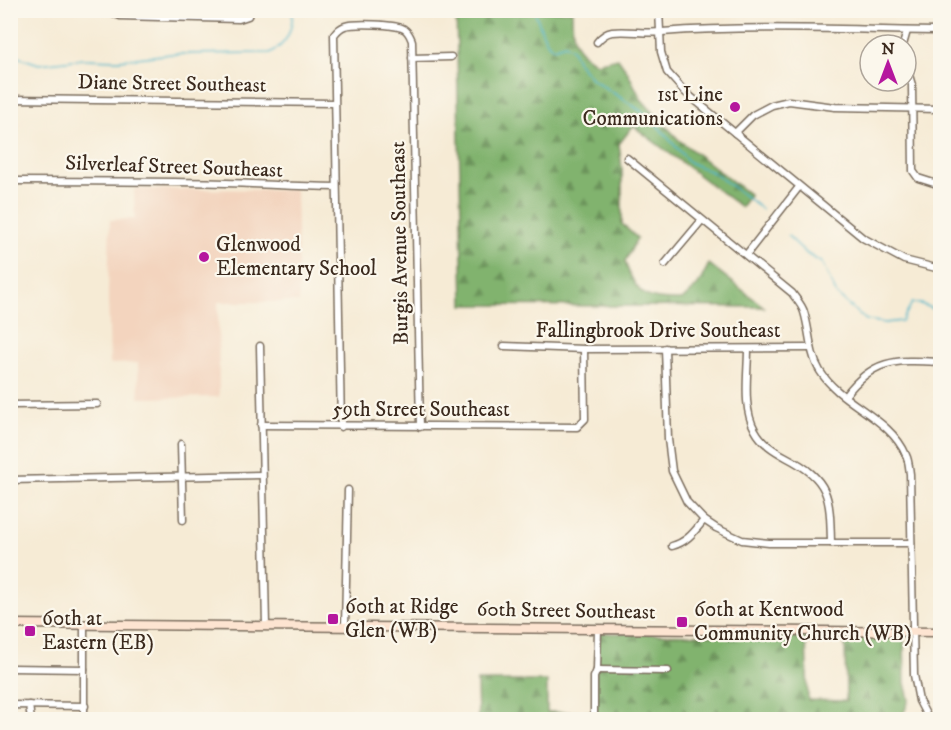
<svg xmlns="http://www.w3.org/2000/svg" width="951" height="730" viewBox="0 0 951 730" font-family="'IM FELL DW Pica',serif">
<defs>
<pattern id="forest-firs" width="22" height="20" patternUnits="userSpaceOnUse" patternTransform="scale(1.5)"><rect width="22" height="20" fill="#81b36e"/><path d="M5 1l3.5 6h-7zM16 11l3.5 6h-7z" fill="#6b925a"/></pattern>
</defs>
<rect width="100%" height="100%" fill="#fbf7ec"/>
<filter id="ink" filterUnits="userSpaceOnUse"><feTurbulence type="fractalNoise" baseFrequency=".0167" numOctaves="2"/><feDisplacementMap in="SourceGraphic" scale="12" xChannelSelector="R" yChannelSelector="G"/><feConvolveMatrix kernelMatrix="1 2 1 2 8 2 1 2 1" color-interpolation-filters="sRGB"/></filter>
<filter id="wash" filterUnits="userSpaceOnUse"><feTurbulence type="fractalNoise" baseFrequency=".008" numOctaves="4" result="noise"/><feDisplacementMap in="SourceGraphic" scale="24" xChannelSelector="R" yChannelSelector="G"/><feGaussianBlur stdDeviation="1.35" result="paint"/><feColorMatrix in="noise" values="0 0 0 0 0 0 0 0 0 0 0 0 0 0 0 0 0 1.4 0 .05"/><feComposite in="paint" operator="in"/></filter>
<g filter="url(#wash)">
<rect width="100%" height="100%" fill="#f6ebd5"/>
<polygon fill="#f3d4be" points="134,189 296,190 299,302 218,302 219,397 139,398 138,363 110,364 108,294 110,220 135,219"/>
<g fill="url(#forest-firs)" stroke="#5e6e46" stroke-width="1.5">
<path d="M 456,11 L 572,11 C 572,36 572,49 596,63 L 618,58 L 627,71 L 641,99 L 679,140 L 750,195 L 741,207 L 633,126 L 619,144 L 622,169 L 622,224 L 637,238 L 625,262 C 638,297 645,300 682,300 L 698,285 L 709,264 L 764,307 L 463,305 Z"/>
<polygon points="596,633 806,637 808,700 846,701 845,636 904,639 905,683 909,700 901,720 478,720 477,681 547,681 547,712 596,712"/>
</g>
<g fill="none" stroke-linecap="round" stroke-linejoin="round">
<g stroke="#4cb5ca" stroke-width="1.5">
<path d="M 534,10 C 539,21 544,43 553,48 L 565,44 L 572,49 L 579,64 L 592,79 L 650,117 L 689,162 L 714,173 L 762,209"/>
<path d="M 10,57 L 18,57 L 39,64 L 83,59 L 119,60 L 171,54 L 270,53 C 288,43 292,31 293,10"/>
<polyline points="788,236 807,254 822,263 837,295 866,320 885,323 902,321 912,303 921,304 940,312"/>
</g>
</g>
</g>
<g filter="url(#ink)">
<g fill="none" stroke-linecap="round" stroke-linejoin="round">
<defs>
<g id="street">
<polyline points="100,10 120,16 239,19 248,16 251,10"/>
<polyline points="659,10 661,52 667,72 685,92 863,238 904,260 940,269"/>
<path d="M 597,42 C 601,37 605,33 612,32 C 628,30 645,34 662,32 C 754,25 848,30 940,31"/>
<polyline points="903,45 907,31"/>
<polyline points="412,58 451,57"/>
<polyline points="906,65 912,85 913,171 918,178 940,185"/>
<polyline points="10,99 334,103"/>
<polyline points="735,133 753,115 772,105 789,101 835,107 940,109"/>
<path d="M 627,158 L 792,293 C 796,299 802,305 804,312 C 810,331 809,353 820,371 C 841,405 890,417 906,455 C 909,461 909,468 910,474 L 914,675 L 919,701 L 929,720"/>
<path d="M 10,181 C 82,181 154,181 226,183 C 263,184 299,187 336,187"/>
<polyline points="746,255 799,187"/>
<polyline points="665,264 702,220"/>
<polyline points="260,346 266,626"/>
<polyline points="504,346 584,349 811,348"/>
<polyline points="665,348 668,439 672,471 687,502 704,520 716,528 742,540 769,543 911,543"/>
<path d="M 748,349 C 748,374 742,408 755,430 C 762,443 773,450 786,457 C 830,480 830,496 831,543"/>
<path d="M 845,396 C 872,360 895,359 937,362"/>
<polyline points="10,405 97,404"/>
<polyline points="261,425 577,427 585,419 584,349"/>
<path d="M 341,427 L 334,35 C 337,31 339,28 345,26 C 355,23 395,24 404,29 C 409,32 410,36 412,41 L 420,427"/>
<polyline points="181,444 183,520"/>
<polyline points="10,480 262,475"/>
<path d="M 672,546 C 687,542 694,532 704,520"/>
<polyline points="84,624 84,720"/>
<polyline points="345,627 348,490"/>
<polyline points="10,668 84,669"/>
<polyline points="597,670 668,671"/>
<polyline points="10,705 85,706"/>
<polyline points="29,705 31,720"/>
<polyline points="594,720 594,677 597,670 598,629"/>
</g>
<polyline id="secondary" points="10,624 940,632"/>
</defs>
<use href="#street" stroke="#7c6e5e" stroke-width="9"/>
<use href="#secondary" stroke="#7c6e5e" stroke-width="11"/>
<use href="#street" stroke="#fff" stroke-width="6"/>
<use href="#secondary" stroke="#fde4d1" stroke-width="8"/>
</g>
</g>
<g fill="#b5179e" stroke="#fbf7ec" stroke-width="2">
<circle cx="735" cy="107" r="6"/>
<circle cx="204" cy="257" r="6"/>
<rect x="327" y="613" width="12" height="12" rx="3"/>
<rect x="676" y="616" width="12" height="12" rx="3"/>
<rect x="24" y="625" width="12" height="12" rx="3"/>
</g>
<g text-anchor="middle" dominant-baseline="central" stroke-width="4.5" stroke-linejoin="round" paint-order="stroke">
<g font-size="21" fill="#3b2a1e" stroke="#fbf7ec">
<text transform="translate(172 84) rotate(1)">Diane Street Southeast</text>
<text transform="translate(174 167) rotate(2)">Silverleaf Street Southeast</text>
<text transform="translate(400 243) rotate(-91)">Burgis Avenue Southeast</text>
<text x="658" y="331">Fallingbrook Drive Southeast</text>
<text x="421" y="410">59th Street Southeast</text>
<text transform="translate(566 611) rotate(1)">60th Street Southeast</text>
</g>
<g font-size="21" fill="#3b2a1e" stroke="#fbf7ec" text-anchor="start">
<text x="723" y="95" text-anchor="end">1st Line<tspan x="723" dy="24">Communications</tspan></text>
<text x="216" y="245">Glenwood<tspan x="216" dy="24">Elementary School</tspan></text>
<text x="345" y="607">60th at Ridge<tspan x="345" dy="24">Glen (WB)</tspan></text>
<text x="694" y="610">60th at Kentwood<tspan x="694" dy="24">Community Church (WB)</tspan></text>
<text x="42" y="619">60th at<tspan x="42" dy="24">Eastern (EB)</tspan></text>
</g>
</g>
<rect width="951" height="730" fill="none" stroke="#fbf7ec" stroke-width="36"/>
<g transform="translate(888 63)"><circle r="28" fill="#fbf7ec" stroke="#aea59a" stroke-width="1.5"/>
<path d="M0-4.5L10 22L0 15L-10 22Z" fill="#b5179e"/>
<text y="-9" font-size="16" font-weight="bold" text-anchor="middle" fill="#3b2a1e">N</text>
</g>
</svg>
